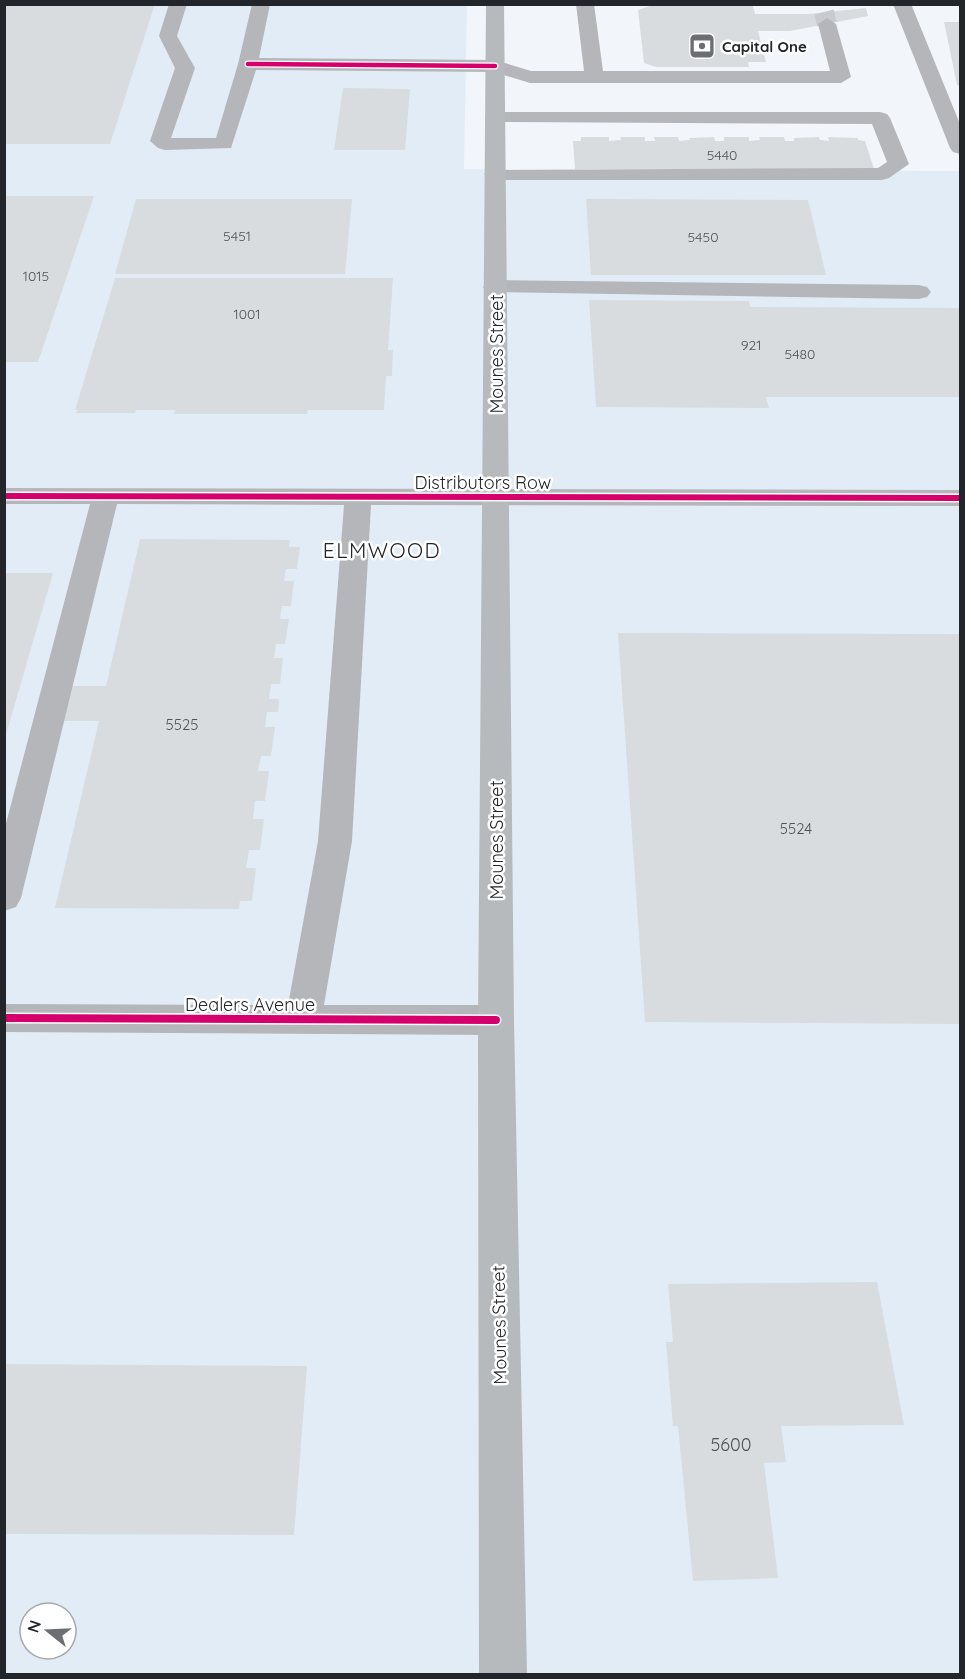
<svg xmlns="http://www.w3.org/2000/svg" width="965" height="1679" viewBox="0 0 965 1679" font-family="Quicksand,sans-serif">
<rect width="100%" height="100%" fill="#f2f6fa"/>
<path fill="#e2ecf7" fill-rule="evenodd" d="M 5,5 L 467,5 L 464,169 L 960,171 L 960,1674 L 5,1674 ZM 30,1613 L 66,1613 L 66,1649 L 30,1649 Z"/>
<g fill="#d8dcdf">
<polygon points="4,4 155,4 110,144 4,144"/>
<polygon points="650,6 753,6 755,14 808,14 866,8 868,16 790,31 758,31 766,62 748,62 749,67 656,67 644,63 638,10"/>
<polygon points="944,22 960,22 960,86 957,85"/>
<polygon points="343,88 410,89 405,150 334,150"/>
<polygon points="581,137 609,137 609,141 621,140 620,137 645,137 645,141 655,141 654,137 678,137 679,141 690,140 689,138 714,137 715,141 724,141 724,137 749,137 749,141 760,140 759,137 784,137 785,141 794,141 794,138 819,137 820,140 829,141 828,137 858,138 858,140 865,141 874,169 575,169 573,141 581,141"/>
<polygon points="4,196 94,196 38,362 4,362"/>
<polygon points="136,199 352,199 345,274 115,274"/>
<polygon points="586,199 808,200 826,275 591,275"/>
<polygon points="115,278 393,278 388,350 393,350 392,376 386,376 384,410 308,410 307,414 174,414 175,410 136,410 135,413 76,413 78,410 75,410"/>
<polygon points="589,300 749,301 750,307 960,308 960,397 766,397 769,408 596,407"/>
<polygon points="140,539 290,540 289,547 300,547 297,569 286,569 284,581 294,581 291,606 282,606 280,619 289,619 285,644 276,644 274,658 283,658 280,684 271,684 269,699 279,699 278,712 267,712 265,727 275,727 271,756 261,756 258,771 269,771 265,801 255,801 253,819 264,819 260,850 249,850 246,868 256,868 252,901 240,901 239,909 55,908 99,721 59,721 67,686 106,686"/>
<polygon points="4,573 53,573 5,738 4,738"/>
<polygon points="618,633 960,634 960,1024 645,1022"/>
<polygon points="877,1282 904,1425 781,1426 786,1462 764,1463 778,1578 693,1581 678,1426 673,1426 666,1342 673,1342 668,1284"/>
<polygon points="4,1364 307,1366 294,1535 4,1534"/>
</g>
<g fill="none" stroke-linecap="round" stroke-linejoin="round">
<polyline stroke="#c8ccd0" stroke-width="20" stroke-dasharray="20 10" stroke-linecap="butt" points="824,12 827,24"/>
<g fill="#b5b6b9" fill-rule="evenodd">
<polygon points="169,4 187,4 177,36 195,68 171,138 216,138 238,64 252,4 270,4 259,58 495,60 531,71 584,71 576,4 594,4 603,71 830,71 818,24 827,18 836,24 851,77 841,83 530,83 494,72 256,70 231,148 165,150 158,148 150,141 175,68 159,36"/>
<polygon points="893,4 911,4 960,124 960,154 953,152 950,148"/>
<polygon points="495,112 880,112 887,114 890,118 909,164 889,178 882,180 495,180 488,178 484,174 488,170 878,168 887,162 872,124 488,122 485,118 488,114"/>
<polygon points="495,280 919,285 927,287 931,292 927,297 919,299 487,292 483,287 487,282"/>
<polygon points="4,488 960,490 960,506 371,505 352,841 324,1005 496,1005 509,1010 514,1020 509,1030 496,1035 4,1032 4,1004 288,1005 318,841 344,505 117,504 21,898 16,907 4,911 4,831 90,504 4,504"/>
</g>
<polygon fill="#b6babc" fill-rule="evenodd" points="486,4 504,4 514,1020 527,1674 479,1674 478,1020"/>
<defs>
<polyline id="cycleway-far2" points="248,64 495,66"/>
<polyline id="cycleway-far1" points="4,496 960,498"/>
<polyline id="cycleway" points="4,1018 496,1020"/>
</defs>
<use href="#cycleway-far2" stroke="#fff" stroke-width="7"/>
<use href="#cycleway-far1" stroke="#fff" stroke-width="9"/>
<use href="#cycleway" stroke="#fff" stroke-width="11"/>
<use href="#cycleway-far2" stroke="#d6006c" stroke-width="4.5"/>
<use href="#cycleway-far1" stroke="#d6006c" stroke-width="6"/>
<use href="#cycleway" stroke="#d6006c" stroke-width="8"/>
</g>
<defs>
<symbol id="bank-square" viewBox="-11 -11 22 22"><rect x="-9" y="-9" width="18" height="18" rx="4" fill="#6b6e72" stroke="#fff"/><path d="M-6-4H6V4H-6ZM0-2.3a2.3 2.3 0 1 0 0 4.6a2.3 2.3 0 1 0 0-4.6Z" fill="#fff"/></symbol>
</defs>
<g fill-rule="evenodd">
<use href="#bank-square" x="687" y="31" width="30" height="30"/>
</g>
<g text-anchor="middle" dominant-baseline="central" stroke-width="5" stroke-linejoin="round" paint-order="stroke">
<g font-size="14" fill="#505356">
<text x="722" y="155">5440</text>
<text x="237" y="236">5451</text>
<text x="703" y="237">5450</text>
<text x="36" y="276">1015</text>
<text x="247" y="314">1001</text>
<text x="751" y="345">921</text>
<text x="800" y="354">5480</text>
</g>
<g font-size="15" font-weight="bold" fill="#222529" stroke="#fff" text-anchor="start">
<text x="722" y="46">Capital One</text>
</g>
<g font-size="15" fill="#505356">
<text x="182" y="724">5525</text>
<text x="796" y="828">5524</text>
</g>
<g font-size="18" fill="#222529" stroke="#fff">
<text transform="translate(496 354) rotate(-90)">Mounes Street</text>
<text x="483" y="482">Distributors Row</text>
<text transform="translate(496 840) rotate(-90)">Mounes Street</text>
<text x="250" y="1004">Dealers Avenue</text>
<text transform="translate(499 1325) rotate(-91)">Mounes Street</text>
</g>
<g font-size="18" fill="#505356">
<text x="731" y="1444">5600</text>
</g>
<g font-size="21" letter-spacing="1.5" fill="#222529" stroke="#fff">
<text x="382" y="550">ELMWOOD</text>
</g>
</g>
<rect width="965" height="1679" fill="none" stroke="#222529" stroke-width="12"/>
<g transform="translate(48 1631) rotate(288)"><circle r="28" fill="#ffffff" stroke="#a7a8a9" stroke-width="1.5"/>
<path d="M0-4.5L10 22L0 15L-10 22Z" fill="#6b6e72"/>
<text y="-9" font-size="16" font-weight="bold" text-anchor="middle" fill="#222529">N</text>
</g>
</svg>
